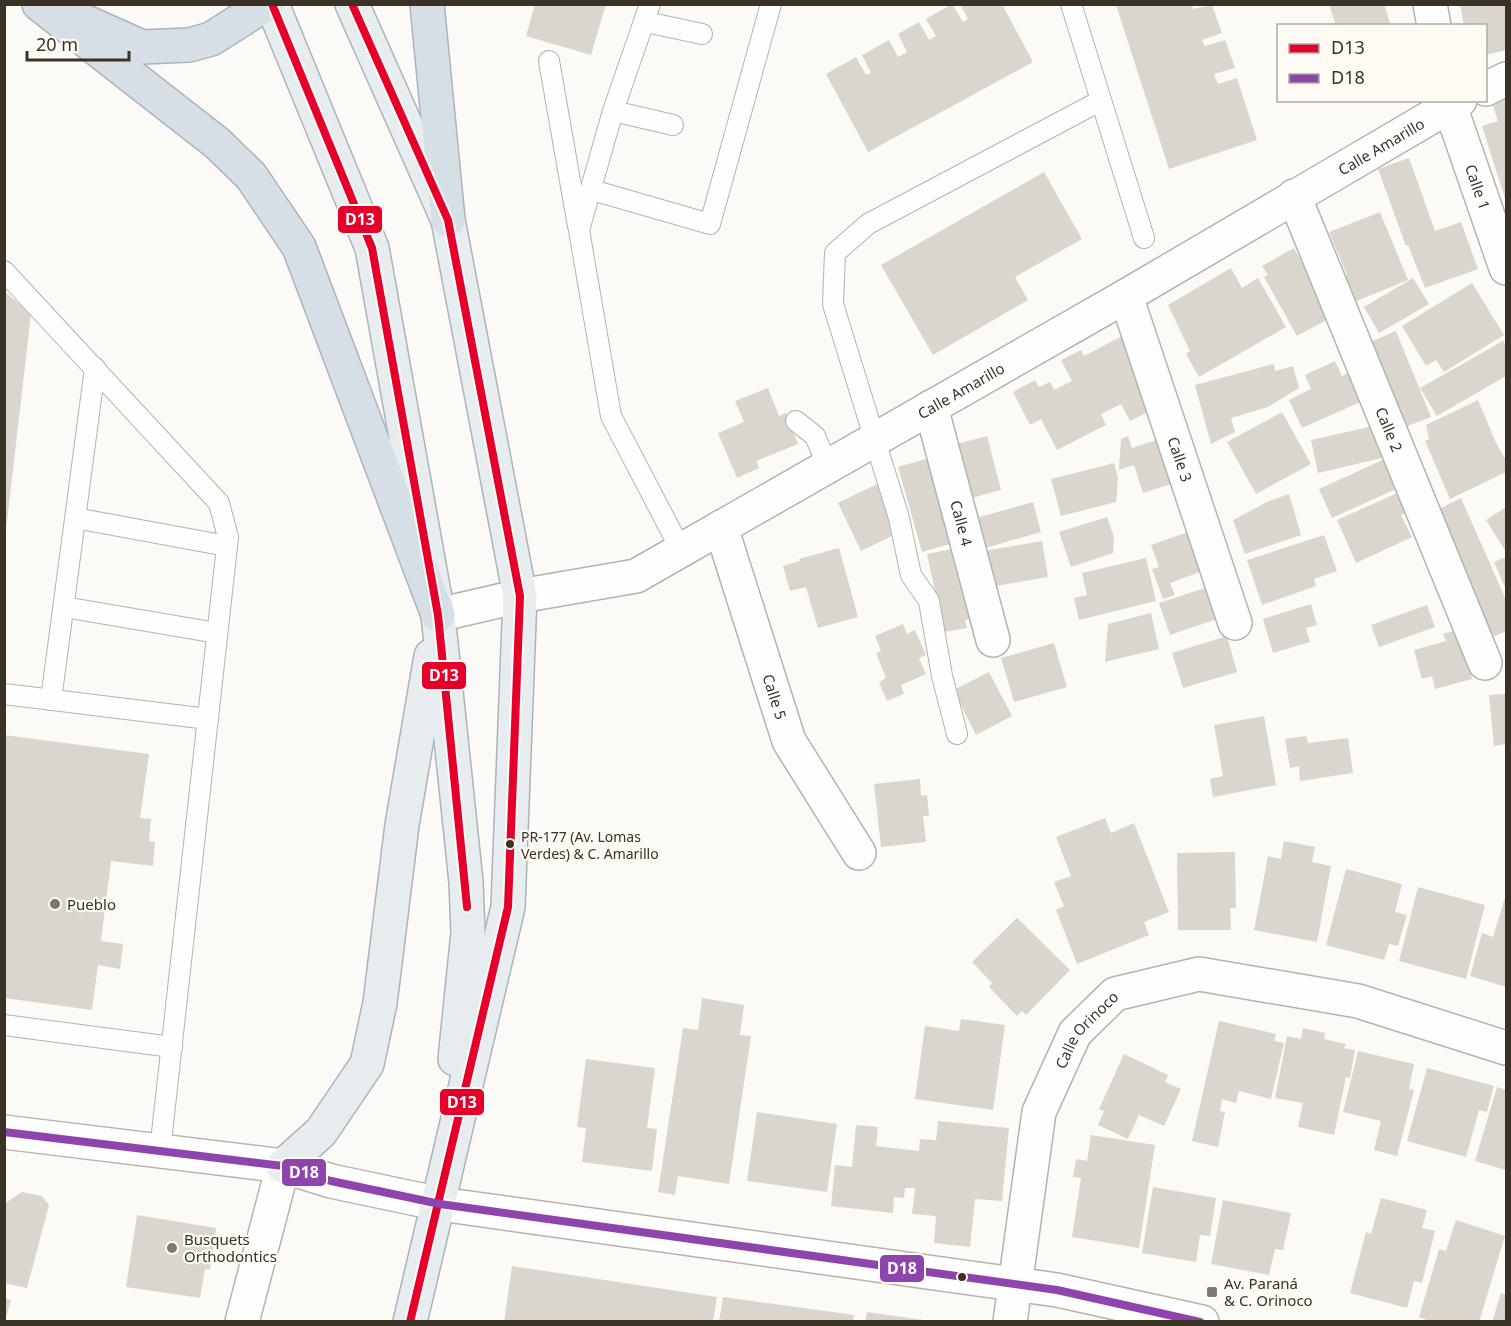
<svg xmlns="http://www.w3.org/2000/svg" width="1511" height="1326" viewBox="0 0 1511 1326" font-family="'Noto Sans',sans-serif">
<rect width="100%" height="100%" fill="#fcfaf7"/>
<g fill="#dad6ce">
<polygon points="535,4 606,4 591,55 526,36"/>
<polygon points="952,4 963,22 968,19 960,4 1002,4 1033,62 868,152 826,74 856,57 866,75 871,73 862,55 889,40 898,57 907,52 898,34 919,22 929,40 936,36 926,19"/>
<polygon points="1329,4 1384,4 1390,23 1381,26 1336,26"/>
<polygon points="1460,4 1506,4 1506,50 1486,55 1486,26 1464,26"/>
<polygon points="1116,5 1192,5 1193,9 1212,5 1222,33 1202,40 1205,46 1225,40 1235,68 1214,74 1218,84 1237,78 1257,140 1169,169"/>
<polygon points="1506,99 1506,202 1482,126 1498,121 1492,103"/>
<polygon points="1409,158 1435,231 1461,222 1478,269 1425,288 1408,245 1406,246 1378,169"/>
<polygon points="1044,172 1082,239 1015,277 1028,300 933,355 881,265"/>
<polygon points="1380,212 1408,280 1347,305 1336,280 1347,275 1329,232"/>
<polygon points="1294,248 1332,317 1297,336 1264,277 1268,275 1262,266"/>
<polygon points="1231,268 1242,288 1258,278 1286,327 1199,377 1186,354 1190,351 1168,305"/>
<polygon points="1413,278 1429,304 1379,333 1364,307"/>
<polygon points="1472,283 1504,335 1444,372 1436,360 1426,366 1402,326"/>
<polygon points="4,291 31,314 6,530 4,530"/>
<polygon points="1396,331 1431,417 1405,427 1370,342"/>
<polygon points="1128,333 1152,410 1130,421 1121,404 1101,414 1106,425 1057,450 1041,419 1030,425 1013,392 1035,380 1039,387 1050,382 1054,390 1072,381 1061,360 1081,350 1084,356"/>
<polygon points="1503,341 1506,346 1506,376 1437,416 1420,388"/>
<polygon points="1335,361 1342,376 1352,371 1365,400 1302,428 1289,400 1311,389 1305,375"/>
<polygon points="1274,364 1275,371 1293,366 1299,388 1268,407 1231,418 1235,432 1211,444 1195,385"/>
<polygon points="768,388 779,416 786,413 798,444 756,461 759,468 737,478 718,433 744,422 735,401"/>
<polygon points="1478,400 1496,443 1506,460 1506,472 1450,499 1425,441 1429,439 1426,425"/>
<polygon points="1282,412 1311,464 1256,494 1227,442"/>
<polygon points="1378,425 1386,457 1318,473 1311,440"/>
<polygon points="1178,433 1193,477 1143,493 1134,465 1119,470 1121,439 1128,436 1132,448"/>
<polygon points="987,436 1001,490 957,502 968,539 922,552 898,467 929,458 927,452"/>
<polygon points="1391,456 1405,485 1332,518 1319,489"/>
<polygon points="1114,463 1118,478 1116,502 1061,516 1051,479"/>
<polygon points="877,484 900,532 861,551 838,503"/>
<polygon points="1404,490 1412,510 1401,515 1412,537 1356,563 1337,520"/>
<polygon points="1289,494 1301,535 1245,554 1233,520 1269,501"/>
<polygon points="1461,498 1506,600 1506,631 1493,637 1439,509"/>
<polygon points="1033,502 1041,532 985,548 976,518"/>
<polygon points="1506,507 1506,552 1486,520"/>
<polygon points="1107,517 1114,537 1113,553 1071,567 1059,532"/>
<polygon points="1205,526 1219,565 1170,583 1175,595 1163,599 1152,569 1159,567 1151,545"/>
<polygon points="1324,535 1337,571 1314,579 1316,586 1262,605 1247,560"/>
<polygon points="1042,541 1048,577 984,588 978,552"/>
<polygon points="965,546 980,617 965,620 967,628 944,632 927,554"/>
<polygon points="839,548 858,617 818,628 806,587 790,591 783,566 800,561 799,559"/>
<polygon points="1506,557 1506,590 1494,562"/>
<polygon points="1146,558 1156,601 1079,620 1074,598 1087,595 1082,573"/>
<polygon points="1220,583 1231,614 1170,635 1159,603"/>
<polygon points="1311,604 1317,625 1306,628 1310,642 1273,653 1263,619"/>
<polygon points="1427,605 1435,627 1379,647 1371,625"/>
<polygon points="1151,613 1159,649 1105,662 1108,624"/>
<polygon points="903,624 907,634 915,630 926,655 919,658 926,674 901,685 904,694 887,701 879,682 886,678 876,653 881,651 875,636"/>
<polygon points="1464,628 1466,655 1472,679 1435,689 1432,676 1422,679 1414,650 1446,641 1443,634"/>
<polygon points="1227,636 1237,672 1183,688 1172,653"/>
<polygon points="1054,643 1067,687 1014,702 1001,658"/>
<polygon points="989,672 1012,716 976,735 961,705 956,708 948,693"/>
<polygon points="1506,694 1506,744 1494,746 1489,695"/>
<polygon points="1264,716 1276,785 1213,797 1210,779 1223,776 1214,725"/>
<polygon points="4,735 149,754 140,818 151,819 149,841 155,842 153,866 111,861 101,941 123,944 120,969 98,965 92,1010 4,998"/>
<polygon points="1306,736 1308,743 1348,738 1353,773 1300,781 1299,766 1290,768 1285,739"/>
<polygon points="920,779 921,796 927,795 929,816 923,816 926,842 881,847 874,784"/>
<polygon points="1105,818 1111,833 1134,823 1169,912 1144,922 1149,935 1077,964 1056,910 1064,906 1054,882 1071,876 1056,837"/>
<polygon points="1284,841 1315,847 1312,862 1331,866 1317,942 1254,930 1268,856 1281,859"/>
<polygon points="1235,852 1236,908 1230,908 1231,930 1178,930 1177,853"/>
<polygon points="1346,869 1402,884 1395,912 1407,915 1398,946 1389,944 1384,960 1326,945"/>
<polygon points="1418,887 1485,905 1466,979 1399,961"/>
<polygon points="1506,894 1506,987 1470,976 1482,933 1493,937"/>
<polygon points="1017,918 1070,970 1026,1015 1022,1011 1017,1016 989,987 992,983 972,962"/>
<polygon points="702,998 744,1005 740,1035 751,1036 729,1184 678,1176 675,1195 658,1192 683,1028 698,1030"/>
<polygon points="961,1019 1005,1025 993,1110 915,1099 925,1026 959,1031"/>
<polygon points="1219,1021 1276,1034 1274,1041 1284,1043 1271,1099 1239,1091 1236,1103 1222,1099 1220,1111 1225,1112 1218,1147 1192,1141"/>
<polygon points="1303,1028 1325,1033 1324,1039 1346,1044 1344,1048 1355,1050 1350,1078 1346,1077 1334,1135 1298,1127 1303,1103 1275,1098 1287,1036 1301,1039"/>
<polygon points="1358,1051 1414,1064 1409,1089 1414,1090 1397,1156 1374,1150 1381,1121 1343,1112"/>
<polygon points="1124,1054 1168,1075 1165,1082 1181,1089 1164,1126 1139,1115 1128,1139 1098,1125 1104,1111 1099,1109"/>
<polygon points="586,1059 655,1068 647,1128 657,1129 652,1171 582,1162 586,1128 577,1127"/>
<polygon points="1427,1068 1494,1086 1487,1112 1479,1110 1466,1157 1407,1141"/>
<polygon points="1497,1087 1506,1090 1506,1170 1475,1161"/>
<polygon points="757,1112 837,1124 827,1192 747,1181"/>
<polygon points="938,1121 1009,1128 1002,1201 975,1199 970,1247 934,1243 936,1216 912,1214 915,1188 905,1188 904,1198 894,1197 893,1213 831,1206 835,1165 852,1167 856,1125 878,1127 876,1146 919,1151 920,1139 936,1140"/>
<polygon points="1091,1135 1155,1145 1139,1248 1072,1237 1081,1178 1073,1177 1076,1159 1087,1161"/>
<polygon points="1153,1187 1216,1198 1210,1236 1200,1235 1196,1262 1142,1253"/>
<polygon points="22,1192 42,1196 49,1205 27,1288 4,1283 4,1204"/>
<polygon points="1381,1198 1427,1210 1422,1228 1435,1231 1422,1283 1414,1281 1407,1308 1350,1293 1366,1232 1371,1234"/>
<polygon points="1223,1200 1291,1213 1283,1250 1275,1249 1269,1275 1211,1264"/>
<polygon points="137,1215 216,1228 210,1269 205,1269 200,1298 126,1287"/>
<polygon points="1456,1220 1505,1236 1479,1322 1432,1322 1419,1317 1439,1249 1446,1251"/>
<polygon points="512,1266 717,1297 713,1322 504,1322"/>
<polygon points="1501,1293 1506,1295 1506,1322 1492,1322"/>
<polygon points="723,1297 854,1315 853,1322 719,1322"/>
<polygon points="4,1298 11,1300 5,1321 4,1321"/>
<polygon points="867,1312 924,1320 924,1322 865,1322"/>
</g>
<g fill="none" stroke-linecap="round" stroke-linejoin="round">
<defs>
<g id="service">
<polyline points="650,4 613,111 579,230 611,416 681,550"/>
<polyline points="1071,4 1144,238"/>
<polyline points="646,22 702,34"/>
<polyline points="549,61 578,226"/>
<polyline points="613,111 673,125"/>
<polyline points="592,190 710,224 771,4"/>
<polyline points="4,271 219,503 228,537 160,1151"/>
<polyline points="796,421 815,436 828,467"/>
<polyline points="75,518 227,546"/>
<polyline points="64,607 217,633"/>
<polyline points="4,694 208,719"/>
<polyline points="51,700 95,368"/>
<polyline points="957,734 942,676 929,601 911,575 899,518 833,304 835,253 868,224 1100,101"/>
<polyline points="4,1025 172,1047"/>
</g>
<g id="minor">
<polyline points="1430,4 1434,26"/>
<polyline points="1486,89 1506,79"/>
<path id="s1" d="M 1448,100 L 1506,268"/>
<path id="s2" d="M 1294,196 L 1485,663"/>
<path id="s3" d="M 1126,296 L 1235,623"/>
<path id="s4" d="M 931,407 L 993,640"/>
<path id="s5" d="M 721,527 L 789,741 L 859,853"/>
<path id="s6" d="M 438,615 L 520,596 L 636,576 L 1126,296 L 1460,100"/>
<polyline points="4,1132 283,1166 331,1181 440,1204 1057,1290 1202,1322"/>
<polyline points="242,1322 283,1166"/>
<path id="s7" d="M 1010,1322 L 1039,1112 L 1075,1033 L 1115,994 L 1199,974 L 1358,1001 L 1506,1048"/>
</g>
<g id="primary">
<polyline points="272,4 372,248 438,615 466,882 468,933 455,1059"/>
<polyline points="352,4 448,220 520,596 508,907 410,1322"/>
<polyline points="283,1166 321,1132 367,1064 380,1003 402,825 431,656"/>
</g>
<g id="motorway">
<polyline points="39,4 217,143 251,176 299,247 438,615"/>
<polyline points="427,4 448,220"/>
<polyline points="77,18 142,47 189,45 211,39 266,4"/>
</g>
</defs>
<use href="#service" stroke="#b7b2ab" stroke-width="22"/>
<use href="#minor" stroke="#b7b2ab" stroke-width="36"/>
<use href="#primary" stroke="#acb4b9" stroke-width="36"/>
<use href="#motorway" stroke="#acb4b9" stroke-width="36"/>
<use href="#service" stroke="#fffefe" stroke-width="20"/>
<use href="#minor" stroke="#fffefe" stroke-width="33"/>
<use href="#primary" stroke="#e7ecef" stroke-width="33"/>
<use href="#motorway" stroke="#d7dfe6" stroke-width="33"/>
<defs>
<g id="bus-1">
<polyline points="272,4 372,248 438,615 467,907"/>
<polyline points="352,4 448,220 520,596 508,907 410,1322"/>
</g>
<polyline id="bus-2" points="4,1132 283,1166 331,1181 440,1204 1057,1290 1200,1322"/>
</defs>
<use href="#bus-1" stroke="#fffaf4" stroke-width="12"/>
<use href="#bus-2" stroke="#fffaf4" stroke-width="12"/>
<use href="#bus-1" stroke="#e4002b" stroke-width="8"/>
<use href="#bus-2" stroke="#8e44ad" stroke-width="8"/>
</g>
<g fill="#3b3226" stroke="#fffaf4" stroke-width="2">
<circle cx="510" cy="844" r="5"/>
<circle cx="962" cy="1277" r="5"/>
</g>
<g fill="#7f786f" stroke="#fffaf4" stroke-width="2">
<circle cx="55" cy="904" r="6"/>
<circle cx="172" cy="1248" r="6"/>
<rect x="1206" y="1286" width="12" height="12" rx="3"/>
</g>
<g text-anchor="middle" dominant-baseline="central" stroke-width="4.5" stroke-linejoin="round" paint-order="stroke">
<g font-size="14" fill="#3b3226" stroke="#fffaf4" text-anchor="start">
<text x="521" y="836">PR-177 (Av. Lomas<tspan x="521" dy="17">Verdes) &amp; C. Amarillo</tspan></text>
</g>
<g font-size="15" fill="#3b3226" stroke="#fffaf4">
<text stroke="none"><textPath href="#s6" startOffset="1062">Calle Amarillo</textPath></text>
<text stroke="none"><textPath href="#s1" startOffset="92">Calle 1</textPath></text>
<text stroke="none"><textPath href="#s6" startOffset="576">Calle Amarillo</textPath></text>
<text stroke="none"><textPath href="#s2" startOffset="252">Calle 2</textPath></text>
<text stroke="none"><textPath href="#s3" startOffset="172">Calle 3</textPath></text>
<text stroke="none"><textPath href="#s4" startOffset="120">Calle 4</textPath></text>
<text stroke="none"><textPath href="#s5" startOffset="178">Calle 5</textPath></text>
<text stroke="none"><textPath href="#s7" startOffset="308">Calle Orinoco</textPath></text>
</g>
<g font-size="15" fill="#3b3226" stroke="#fffaf4" text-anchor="start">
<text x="67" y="904">Pueblo</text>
<text x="184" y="1239">Busquets<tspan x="184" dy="17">Orthodontics</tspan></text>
<text x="1224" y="1283">Av. Paraná<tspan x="1224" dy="17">&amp; C. Orinoco</tspan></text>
</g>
</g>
<g stroke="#fffaf4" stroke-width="2">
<rect x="337" y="205" width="46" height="29" rx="6" fill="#e4002b"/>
<rect x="421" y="661" width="46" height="29" rx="6" fill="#e4002b"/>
<rect x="439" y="1088" width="46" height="28" rx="6" fill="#e4002b"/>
<rect x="281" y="1158" width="46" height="29" rx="6" fill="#8e44ad"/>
<rect x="879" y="1254" width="46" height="29" rx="6" fill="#8e44ad"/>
</g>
<g font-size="16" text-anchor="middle" font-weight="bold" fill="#fff">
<text x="360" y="225">D13</text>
<text x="444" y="681">D13</text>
<text x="462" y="1108">D13</text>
<text x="304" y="1178">D18</text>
<text x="902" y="1274">D18</text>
</g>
<rect width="1511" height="1326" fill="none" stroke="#3b3226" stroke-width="12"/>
<rect x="1277" y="24" width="210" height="78" fill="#fffaf4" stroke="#b1aaa2" stroke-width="1.5"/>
<rect x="1289" y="44" width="30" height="9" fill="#e4002b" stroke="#b1aaa2" stroke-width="1.5"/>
<text x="1331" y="54" font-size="18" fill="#3b3226">D13</text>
<rect x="1289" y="74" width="30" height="9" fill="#8e44ad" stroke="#b1aaa2" stroke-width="1.5"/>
<text x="1331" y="84" font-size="18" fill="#3b3226">D18</text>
<path d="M27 51v9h102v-9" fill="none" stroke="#3b3226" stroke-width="3"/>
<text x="36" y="51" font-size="18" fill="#3b3226" stroke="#fffaf4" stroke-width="4.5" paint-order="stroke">20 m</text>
</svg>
